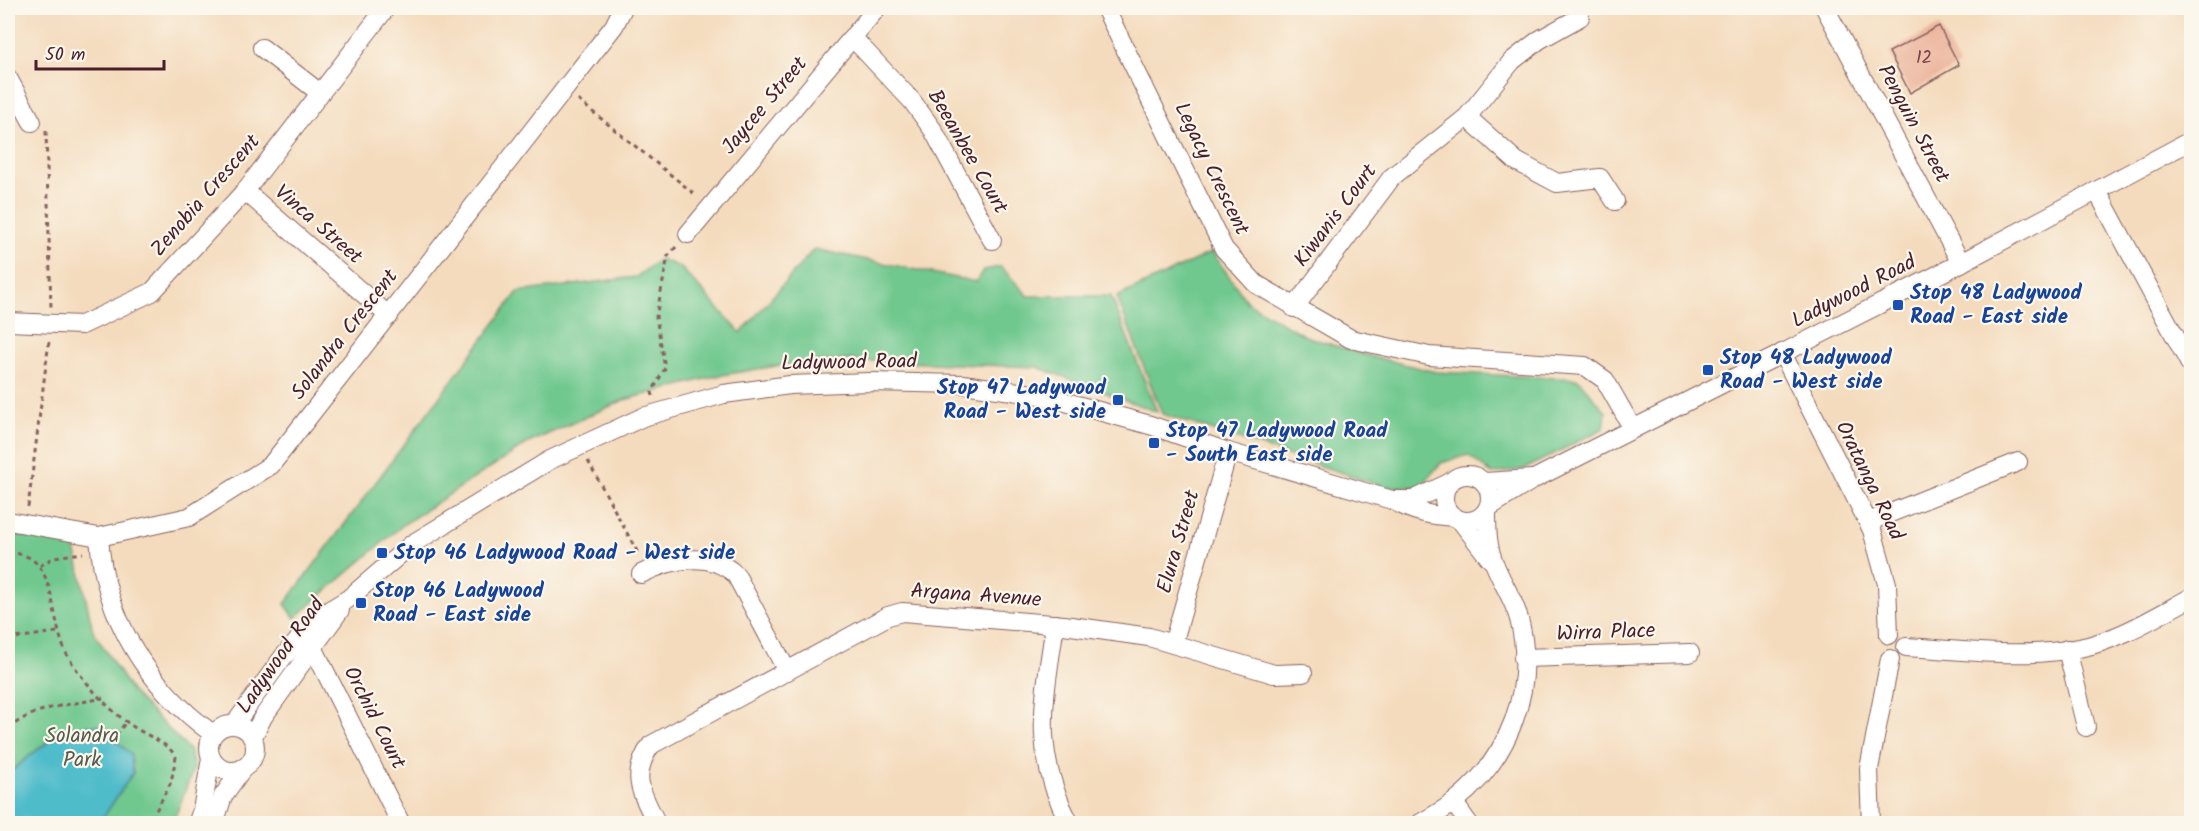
<svg xmlns="http://www.w3.org/2000/svg" width="2199" height="831" viewBox="0 0 2199 831" font-family="Kalam,sans-serif">
<rect width="100%" height="100%" fill="#fbf7ec"/>
<filter id="ink" filterUnits="userSpaceOnUse"><feTurbulence type="fractalNoise" baseFrequency=".0167" numOctaves="2"/><feDisplacementMap in="SourceGraphic" scale="12" xChannelSelector="R" yChannelSelector="G"/><feConvolveMatrix kernelMatrix="1 2 1 2 8 2 1 2 1" color-interpolation-filters="sRGB"/></filter>
<filter id="wash" filterUnits="userSpaceOnUse"><feTurbulence type="fractalNoise" baseFrequency=".008" numOctaves="4" result="noise"/><feDisplacementMap in="SourceGraphic" scale="24" xChannelSelector="R" yChannelSelector="G"/><feGaussianBlur stdDeviation="1.35" result="paint"/><feColorMatrix in="noise" values="0 0 0 0 0 0 0 0 0 0 0 0 0 0 0 0 0 1.4 0 .05"/><feComposite in="paint" operator="in"/></filter>
<g filter="url(#wash)">
<rect width="100%" height="100%" fill="#f4dbbd"/>
<g fill="#6fc88e" stroke="#5c745c" stroke-width="1.5">
<polygon points="814,249 976,282 983,270 1001,267 1028,296 1111,296 1157,412 1037,367 847,360 788,364 716,376 624,400 528,443 404,524 295,618 285,604 518,292 636,277 660,259 680,267 741,333"/>
<polygon points="1212,252 1247,302 1305,336 1358,353 1436,372 1578,379 1606,412 1604,428 1525,469 1492,474 1468,455 1441,463 1420,487 1385,487 1162,414 1117,297"/>
<polygon points="8,533 74,544 93,631 131,691 189,750 194,767 173,823 8,823"/>
</g>
<path fill="#4fbcca" stroke="#4c6e7a" stroke-width="1.5" d="M 98,725 L 131,754 L 133,773 L 100,822 L 8,823 L 8,774 C 36,751 60,726 98,725 Z"/>
<g id="blocks">
<polygon fill="#edb69e" points="1939,26 1959,65 1910,93 1889,52"/>
</g>
</g>
<g filter="url(#ink)">
<use href="#blocks" fill-opacity="0" stroke="#86615e" stroke-width="1.5"/>
<g fill="none" stroke-linecap="round" stroke-linejoin="round">
<defs>
<g id="minor">
<polyline points="1105,8 1224,249 1256,284 1351,339 1429,356 1585,366 1605,380 1633,429"/>
<polyline points="1825,8 1961,263"/>
<polyline points="852,37 912,101 933,130 992,240"/>
<polyline points="262,48 320,93"/>
<polyline points="8,78 32,122"/>
<polyline points="1467,117 1516,161 1557,183 1600,178 1615,201"/>
<polyline points="245,191 389,316"/>
<polyline points="2097,191 2191,366"/>
<polyline points="688,234 877,8"/>
<polyline points="1294,308 1392,177 1467,117 1512,61 1539,40 1580,17"/>
<polyline points="8,322 82,325 152,292 245,191 386,8"/>
<polyline points="1782,353 1872,530 1887,584 1889,635"/>
<circle cx="1467" cy="498" r="23"/>
<polyline points="1485,482 1532,479"/>
<polyline points="1394,500 1413,500 1449,483"/>
<polyline points="1489,507 1534,479 1953,267 2192,140"/>
<polyline points="1460,520 1490,559"/>
<polyline points="8,521 99,537 189,517 271,465 614,26 623,8"/>
<polyline points="1868,522 2018,462"/>
<path d="M 99,537 C 104,618 148,687 213,734"/>
<path d="M 641,574 C 671,559 709,550 736,575 L 787,671"/>
<path d="M 1055,624 C 1044,701 1031,751 1070,824"/>
<polyline points="298,640 313,647 401,824"/>
<polyline points="1173,644 1228,452"/>
<path d="M 1906,647 C 1963,650 2023,659 2079,648 C 2119,640 2157,616 2192,597"/>
<polyline points="2067,649 2086,727"/>
<polyline points="1523,658 1690,653"/>
<path d="M 234,725 L 283,657 L 323,614 L 348,599 L 412,544 L 550,460 L 643,417 L 724,394 L 790,385 L 869,382 L 963,384 L 1040,395 L 1150,425 L 1228,452 L 1392,500 C 1413,512 1431,516 1455,517"/>
<circle cx="232" cy="748" r="23"/>
<polyline points="252,738 263,717 340,610"/>
<polyline points="1454,803 1469,824"/>
<polyline points="197,824 202,810 211,758"/>
<polyline points="214,824 223,796 243,768"/>
<path d="M 657,824 C 642,793 629,777 651,745 L 888,616 L 902,612 L 1064,625 L 1149,637 L 1274,674 L 1303,673"/>
<path d="M 1419,824 C 1431,817 1444,810 1454,802 C 1509,759 1537,688 1519,619 C 1514,600 1502,583 1495,565 C 1487,547 1487,529 1487,511"/>
<polyline points="1871,824 1869,769 1890,659"/>
</g>
</defs>
<use href="#minor" stroke="#86615e" stroke-width="20"/>
<g stroke="#86615e" stroke-width="3" stroke-dasharray="4.5 4.5" stroke-linecap="butt">
<polyline points="578,100 697,196"/>
<polyline points="46,131 51,308"/>
<polyline points="653,396 652,392 665,368 656,317 668,256 676,247"/>
<polyline points="588,461 639,555"/>
<polyline points="28,507 49,341"/>
<path d="M 8,553 C 61,551 47,623 69,658 C 83,681 106,707 128,723 C 143,735 167,741 176,757 L 171,782 L 149,824"/>
<polyline points="40,566 54,557 83,553"/>
<polyline points="8,639 57,632"/>
<path d="M 8,729 C 37,705 67,706 103,698"/>
<polyline points="116,735 126,722"/>
</g>
<use href="#minor" stroke="#fff" stroke-width="18"/>
</g>
</g>
<g fill="#1a4fb4" stroke="#fbf7ec" stroke-width="2">
<rect x="1892" y="299" width="12" height="12" rx="3"/>
<rect x="1702" y="364" width="12" height="12" rx="3"/>
<rect x="1112" y="394" width="12" height="12" rx="3"/>
<rect x="1148" y="437" width="12" height="12" rx="3"/>
<rect x="376" y="547" width="12" height="12" rx="3"/>
<rect x="355" y="597" width="12" height="12" rx="3"/>
</g>
<g text-anchor="middle" dominant-baseline="central" stroke-width="4.5" stroke-linejoin="round" paint-order="stroke">
<g font-size="18" fill="#734548">
<text x="1924" y="58">12</text>
</g>
<g font-size="21" fill="#4a1f2b" stroke="#fbf7ec">
<text transform="translate(765 106) rotate(-50)">Jaycee Street</text>
<text transform="translate(1913 124) rotate(62)">Penguin Street</text>
<text transform="translate(967 152) rotate(60)">Beeanbee Court</text>
<text transform="translate(1211 169) rotate(64)">Legacy Crescent</text>
<text transform="translate(206 196) rotate(-49)">Zenobia Crescent</text>
<text transform="translate(1336 216) rotate(-53)">Kiwanis Court</text>
<text transform="translate(318 225) rotate(41)">Vinca Street</text>
<text transform="translate(1854 292) rotate(-27)">Ladywood Road</text>
<text transform="translate(345 335) rotate(-52)">Solandra Crescent</text>
<text transform="translate(849 363) rotate(-1)">Ladywood Road</text>
<text transform="translate(1869 481) rotate(64)">Oratanga Road</text>
<text transform="translate(1179 542) rotate(-74)">Elura Street</text>
<text transform="translate(976 596) rotate(4)">Argana Avenue</text>
<text transform="translate(1606 633) rotate(-2)">Wirra Place</text>
<text transform="translate(281 656) rotate(-55)">Ladywood Road</text>
<text transform="translate(374 718) rotate(63)">Orchid Court</text>
</g>
<g font-size="21" font-weight="bold" fill="#164399" stroke="#fbf7ec" text-anchor="start">
<text x="1910" y="293">Stop 48 Ladywood<tspan x="1910" dy="24">Road - East side</tspan></text>
<text x="1720" y="358">Stop 48 Ladywood<tspan x="1720" dy="24">Road - West side</tspan></text>
<text x="1106" y="388" text-anchor="end">Stop 47 Ladywood<tspan x="1106" dy="24">Road - West side</tspan></text>
<text x="1166" y="431">Stop 47 Ladywood Road<tspan x="1166" dy="24">- South East side</tspan></text>
<text x="394" y="553">Stop 46 Ladywood Road - West side</text>
<text x="373" y="591">Stop 46 Ladywood<tspan x="373" dy="24">Road - East side</tspan></text>
</g>
<g font-size="21" fill="#575a4e" stroke="#fbf7ec">
<text x="82" y="736">Solandra<tspan x="82" dy="24">Park</tspan></text>
</g>
</g>
<rect width="2199" height="831" fill="none" stroke="#fbf7ec" stroke-width="30"/>
<path d="M36 60v9h128v-9" fill="none" stroke="#4a1f2b" stroke-width="3"/>
<text x="45" y="60" font-size="18" fill="#4a1f2b" stroke="#fbf7ec" stroke-width="4.5" paint-order="stroke">50 m</text>
</svg>
